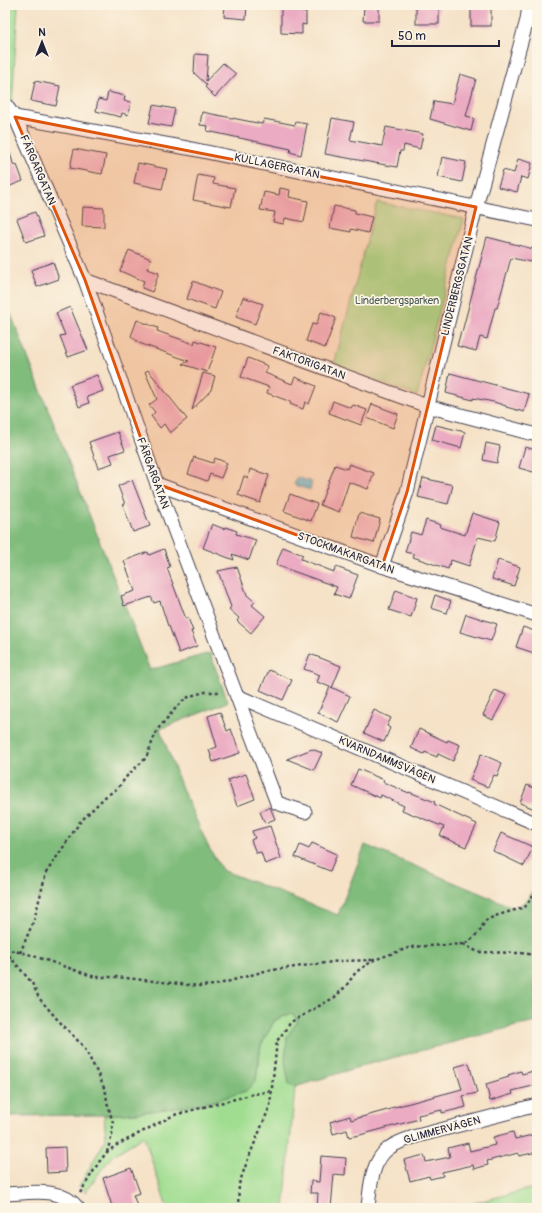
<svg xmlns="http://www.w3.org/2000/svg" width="542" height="1213" viewBox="0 0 542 1213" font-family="Pangolin,sans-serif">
<rect width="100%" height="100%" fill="#fcf5e5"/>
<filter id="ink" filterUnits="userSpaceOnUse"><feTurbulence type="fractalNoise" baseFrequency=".025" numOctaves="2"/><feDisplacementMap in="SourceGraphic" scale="8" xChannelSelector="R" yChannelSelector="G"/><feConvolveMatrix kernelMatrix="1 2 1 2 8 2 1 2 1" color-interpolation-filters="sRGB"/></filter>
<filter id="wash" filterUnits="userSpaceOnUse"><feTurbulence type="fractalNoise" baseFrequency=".012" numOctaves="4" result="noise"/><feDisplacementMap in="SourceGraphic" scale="16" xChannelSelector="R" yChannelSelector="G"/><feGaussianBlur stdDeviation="0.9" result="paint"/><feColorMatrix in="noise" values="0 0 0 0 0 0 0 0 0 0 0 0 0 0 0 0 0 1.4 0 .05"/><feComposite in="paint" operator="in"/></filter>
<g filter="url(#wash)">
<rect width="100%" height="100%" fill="#f5e2c7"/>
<g fill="#a0dd91" stroke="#618066">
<polygon points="5,5 18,5 12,105 5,99"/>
<polygon points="377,202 464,219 417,396 334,365"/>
<polygon points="292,1013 298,1021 287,1037 289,1085 295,1087 284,1208 167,1208 144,1136 112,1156 85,1192 79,1186 106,1139 104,1115 137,1113 256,1080 261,1045 275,1020"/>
<polygon points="537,1187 537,1208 455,1208"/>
</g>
<polygon fill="#80bc7b" stroke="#516f5b" points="5,299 150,670 210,653 228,702 160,729 183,791 208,846 222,870 338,915 365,845 515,908 526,901 537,886 537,1022 512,1027 365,1065 295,1087 289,1085 285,1062 287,1036 298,1021 292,1013 275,1020 261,1045 256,1080 246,1091 208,1103 137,1113 104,1115 5,1116"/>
<polygon fill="#56bad4" stroke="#3c6e88" points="297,477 312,482 310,490 294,485"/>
<g id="blocks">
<g fill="#ebabc2">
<polygon points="225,5 247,5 246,19 224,17"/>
<polygon points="281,5 302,5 302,12 306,12 306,25 302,24 302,34 281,33"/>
<polygon points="364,6 379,6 379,21 363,21"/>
<rect x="416" y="6" width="23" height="18"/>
<rect x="471" y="8" width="20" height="18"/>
<polygon points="195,54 208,55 206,81 223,63 236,74 215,97 205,87 207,85 194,73"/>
<polygon points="460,74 476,79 466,116 474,118 471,131 430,119 434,101 452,104"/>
<polygon points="35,81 60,86 56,106 31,101"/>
<polygon points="108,92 125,96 124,101 131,102 128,115 122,113 121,117 96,111 98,99 106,101"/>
<polygon points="153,105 175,109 171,127 149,123"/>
<polygon points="202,112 262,124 264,119 295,125 296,122 307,124 301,155 290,152 291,149 207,131 208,126 200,125"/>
<polygon points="332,118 354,122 350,140 382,146 386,127 423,134 420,149 404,145 403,151 400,151 397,167 325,154"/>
<polygon points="7,144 14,166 17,165 23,181 5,188 5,145"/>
<polygon points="74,149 106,155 102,174 70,168"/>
<polygon points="442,157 466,162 462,182 438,177"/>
<polygon points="518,159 532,163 528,179 521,177 517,192 498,187 503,170 514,173"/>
<polygon points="138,163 167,169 162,189 134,183"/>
<polygon points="198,175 214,178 213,184 235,188 231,207 193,200"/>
<polygon points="280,188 290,190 289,197 308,201 304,222 285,218 284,224 273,222 275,212 260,210 264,192 279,195"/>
<polygon points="334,206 355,210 355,213 372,217 368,233 351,229 351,232 330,228"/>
<polygon points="83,207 104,208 104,227 82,226"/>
<polygon points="35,212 44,236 26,242 17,219"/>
<polygon points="487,237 537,250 537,263 511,258 497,308 495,308 487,339 480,337 476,351 457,346 461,331 462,332"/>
<polygon points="129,250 151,259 147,269 159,273 152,292 142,288 144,281 120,271"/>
<polygon points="53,262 59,279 37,287 31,270"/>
<polygon points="193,281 221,292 215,309 187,299"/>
<polygon points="243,297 263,304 255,324 236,317"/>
<polygon points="70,307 88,350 68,357 60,336 65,335 56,313"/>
<polygon points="321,312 336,318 325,348 306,341 312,324 316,325"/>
<polygon points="137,320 158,328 157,331 194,344 195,340 216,347 207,372 182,364 189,361 139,343 131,336"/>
<polygon points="248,358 268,366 265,373 292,384 295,377 316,386 309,404 305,402 303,409 290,404 291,402 267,393 269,387 241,377"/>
<polygon points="148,370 187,419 170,433 164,424 160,428 151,416 155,412 149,405 157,399 145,372"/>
<polygon points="203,373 215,376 211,390 192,410"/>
<polygon points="450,373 529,394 524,412 506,407 506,406 494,402 473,398 473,400 446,393"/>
<polygon points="97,375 103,391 87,397 89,403 79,407 70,385"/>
<polygon points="333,401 351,408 353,405 367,410 361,425 329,413"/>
<polygon points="372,404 398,414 393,428 367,418"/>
<polygon points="436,425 465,432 461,448 432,440"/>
<polygon points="118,432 125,450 110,455 113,463 98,468 89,442"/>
<polygon points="486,443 500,446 497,463 483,460"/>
<polygon points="525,447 537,450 537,473 519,468"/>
<polygon points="194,457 213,463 215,458 227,463 221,478 210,474 207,481 188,474"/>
<polygon points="349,464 374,473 368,489 349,482 339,512 320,505 335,465 347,469"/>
<polygon points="250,469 269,475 260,503 238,495 244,476 248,478"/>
<polygon points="423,478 453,485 448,504 418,497"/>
<polygon points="132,480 150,526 133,532 123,505 125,504 118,486"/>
<polygon points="290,494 317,504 311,521 284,511"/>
<polygon points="359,513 380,519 374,543 353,537"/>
<polygon points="472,513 500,522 495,541 478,537 469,566 451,560 448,569 413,557 414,554 405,552 411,532 421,535 426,520 441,525 440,527 465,535"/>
<polygon points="212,524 224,529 225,527 237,531 236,534 256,540 249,560 232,554 234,560 203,548"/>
<polygon points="283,547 303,555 301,559 334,572 336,567 358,575 349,599 334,594 337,587 276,565"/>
<polygon points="164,549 170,567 167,568 186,619 188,618 193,631 191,631 197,646 179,653 169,626 168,626 160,601 154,603 151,597 124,606 121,596 135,591 124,561 148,552 149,555"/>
<polygon points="498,560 520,567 514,586 492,579"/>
<polygon points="237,567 247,595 255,602 252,605 265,616 251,633 237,621 239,618 229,609 231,607 218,571"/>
<polygon points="396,590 417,598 411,617 389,610"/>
<polygon points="435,595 451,601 447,613 431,608"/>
<polygon points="466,614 497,624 491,641 460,632"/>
<polygon points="523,627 537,632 537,654 516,647"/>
<polygon points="310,654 341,666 332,688 331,687 350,696 338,722 318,713 330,687 317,682 320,675 304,669"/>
<polygon points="269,670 292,680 283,700 260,690"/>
<polygon points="495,690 506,695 493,720 483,715"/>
<polygon points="374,710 391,718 387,726 390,728 384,742 364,733"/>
<polygon points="220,712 227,731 231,729 240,753 213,762 209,750 217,747 208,716"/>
<polygon points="419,729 447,742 448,740 460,745 453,761 438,754 437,757 425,752 424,754 411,748"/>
<polygon points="312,749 322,753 314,770 287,759"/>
<polygon points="481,754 502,763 497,776 494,775 488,787 470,780"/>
<polygon points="358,769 384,780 383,782 409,793 409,792 435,802 434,804 477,824 466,847 440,836 444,827 402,810 404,806 381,795 380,798 351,785"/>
<polygon points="246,774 255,799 237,806 228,780"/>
<polygon points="527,785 537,789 537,810 520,803"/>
<polygon points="270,807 275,819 265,823 260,812"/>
<polygon points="270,826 281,858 265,864 261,852 256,853 251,840 255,838 252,831"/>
<polygon points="501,833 533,847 524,866 493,851"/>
<polygon points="312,843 337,854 330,871 295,857 300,845 309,849"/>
<polygon points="469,1063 477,1093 463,1096 466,1107 442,1113 442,1110 418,1115 419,1119 360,1135 349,1137 347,1130 333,1134 330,1122 350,1116 351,1120 391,1109 391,1108 462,1089 455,1067"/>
<polygon points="537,1070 537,1085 512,1091 513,1094 490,1101 486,1084 509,1077 508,1075 521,1071 522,1074"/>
<polygon points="513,1132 515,1139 537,1134 537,1152 519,1156 518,1153 487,1161 488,1165 474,1169 473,1165 442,1172 443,1176 430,1179 429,1176 410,1181 404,1160 424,1155 426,1162 450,1157 448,1148 468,1143 470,1151 495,1145 493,1137"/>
<polygon points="65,1147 66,1172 47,1173 46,1148"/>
<polygon points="321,1156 346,1158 345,1175 334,1174 331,1208 317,1208 318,1193 310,1193 311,1181 319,1182"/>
<polygon points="131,1168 140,1193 133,1195 138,1208 116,1208 115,1205 112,1206 103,1178"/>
</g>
</g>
</g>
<g filter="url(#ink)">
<use href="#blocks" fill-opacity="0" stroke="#423f50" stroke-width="1"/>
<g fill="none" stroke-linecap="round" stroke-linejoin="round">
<defs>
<g id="street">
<polyline points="5,104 16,119 85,280 157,484 277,803 305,812"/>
<polyline points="15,117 187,148 537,220"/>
<polyline points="85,280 427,406 537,435"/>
<polyline points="157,484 382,566 537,615"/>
<polyline points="382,566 407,492 476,207 527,20 529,5"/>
<polyline points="237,696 537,824"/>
<path d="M 5,1194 C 30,1193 60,1186 78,1208"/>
<path d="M 368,1208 C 370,1188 371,1161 389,1148 C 397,1142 407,1139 417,1136 L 537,1105"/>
</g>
</defs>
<use href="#street" stroke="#423f50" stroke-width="15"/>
<g stroke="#423f50" stroke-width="2.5" stroke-dasharray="3 3" stroke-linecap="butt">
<polyline points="463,944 478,952 520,953 537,955"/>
<polyline points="5,949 28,954 95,977 117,977 198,986 216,985 265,971 340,961 373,960"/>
<polyline points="5,951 32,983 39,998 57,1019 84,1047 100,1078 106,1093 107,1102 113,1123 112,1135 107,1152"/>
<polyline points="20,953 34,920 46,873 80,822 105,797 118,788 127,776 146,758 157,730 181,702 190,696 205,692 221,692"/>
<polyline points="80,1193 99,1162 107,1152 117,1145 174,1115 254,1094 271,1091"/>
<polyline points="238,1208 239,1184 248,1159 270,1106 277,1041 291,1022 335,997 346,986 356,972 374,960 411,947 463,944 470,941 480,931 485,921 495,916 525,907 537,889"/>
</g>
<use href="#street" stroke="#fff" stroke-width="13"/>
</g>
</g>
<path fill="#de560e" fill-opacity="0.2" stroke="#de560e" stroke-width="3" stroke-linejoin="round" d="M 15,117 L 476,207 L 407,492 L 382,566 L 157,484 L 85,280 Z"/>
<g text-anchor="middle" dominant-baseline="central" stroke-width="3.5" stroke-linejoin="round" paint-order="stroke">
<g font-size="11" fill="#22223b" stroke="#fcf5e5">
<text transform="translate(277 166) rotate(12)">KULLAGERGATAN</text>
<text transform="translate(38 170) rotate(67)">FÄRGARGATAN</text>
<text transform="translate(457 286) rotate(-76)">LINDERBERGSGATAN</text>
<text transform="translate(309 363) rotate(20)">FAKTORIGATAN</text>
<text transform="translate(153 473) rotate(70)">FÄRGARGATAN</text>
<text transform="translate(346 553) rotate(20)">STOCKMAKARGATAN</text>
<text transform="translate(387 760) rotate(23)">KVARNDAMMSVÄGEN</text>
<text transform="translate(442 1130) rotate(-15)">GLIMMERVÄGEN</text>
</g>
<g font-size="11" fill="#485a55" stroke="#fcf5e5">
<text x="397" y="300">Linderbergsparken</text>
</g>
</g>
<rect width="542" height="1213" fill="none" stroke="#fcf5e5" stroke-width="20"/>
<g transform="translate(42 42)" stroke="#fcf5e5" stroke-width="3" paint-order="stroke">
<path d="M0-3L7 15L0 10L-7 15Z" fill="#22223b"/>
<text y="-6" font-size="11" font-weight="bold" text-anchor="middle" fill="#22223b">N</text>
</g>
<path d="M392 40v6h107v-6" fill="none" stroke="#22223b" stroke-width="2"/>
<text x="398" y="40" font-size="12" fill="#22223b" stroke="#fcf5e5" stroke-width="3" paint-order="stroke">50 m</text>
</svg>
